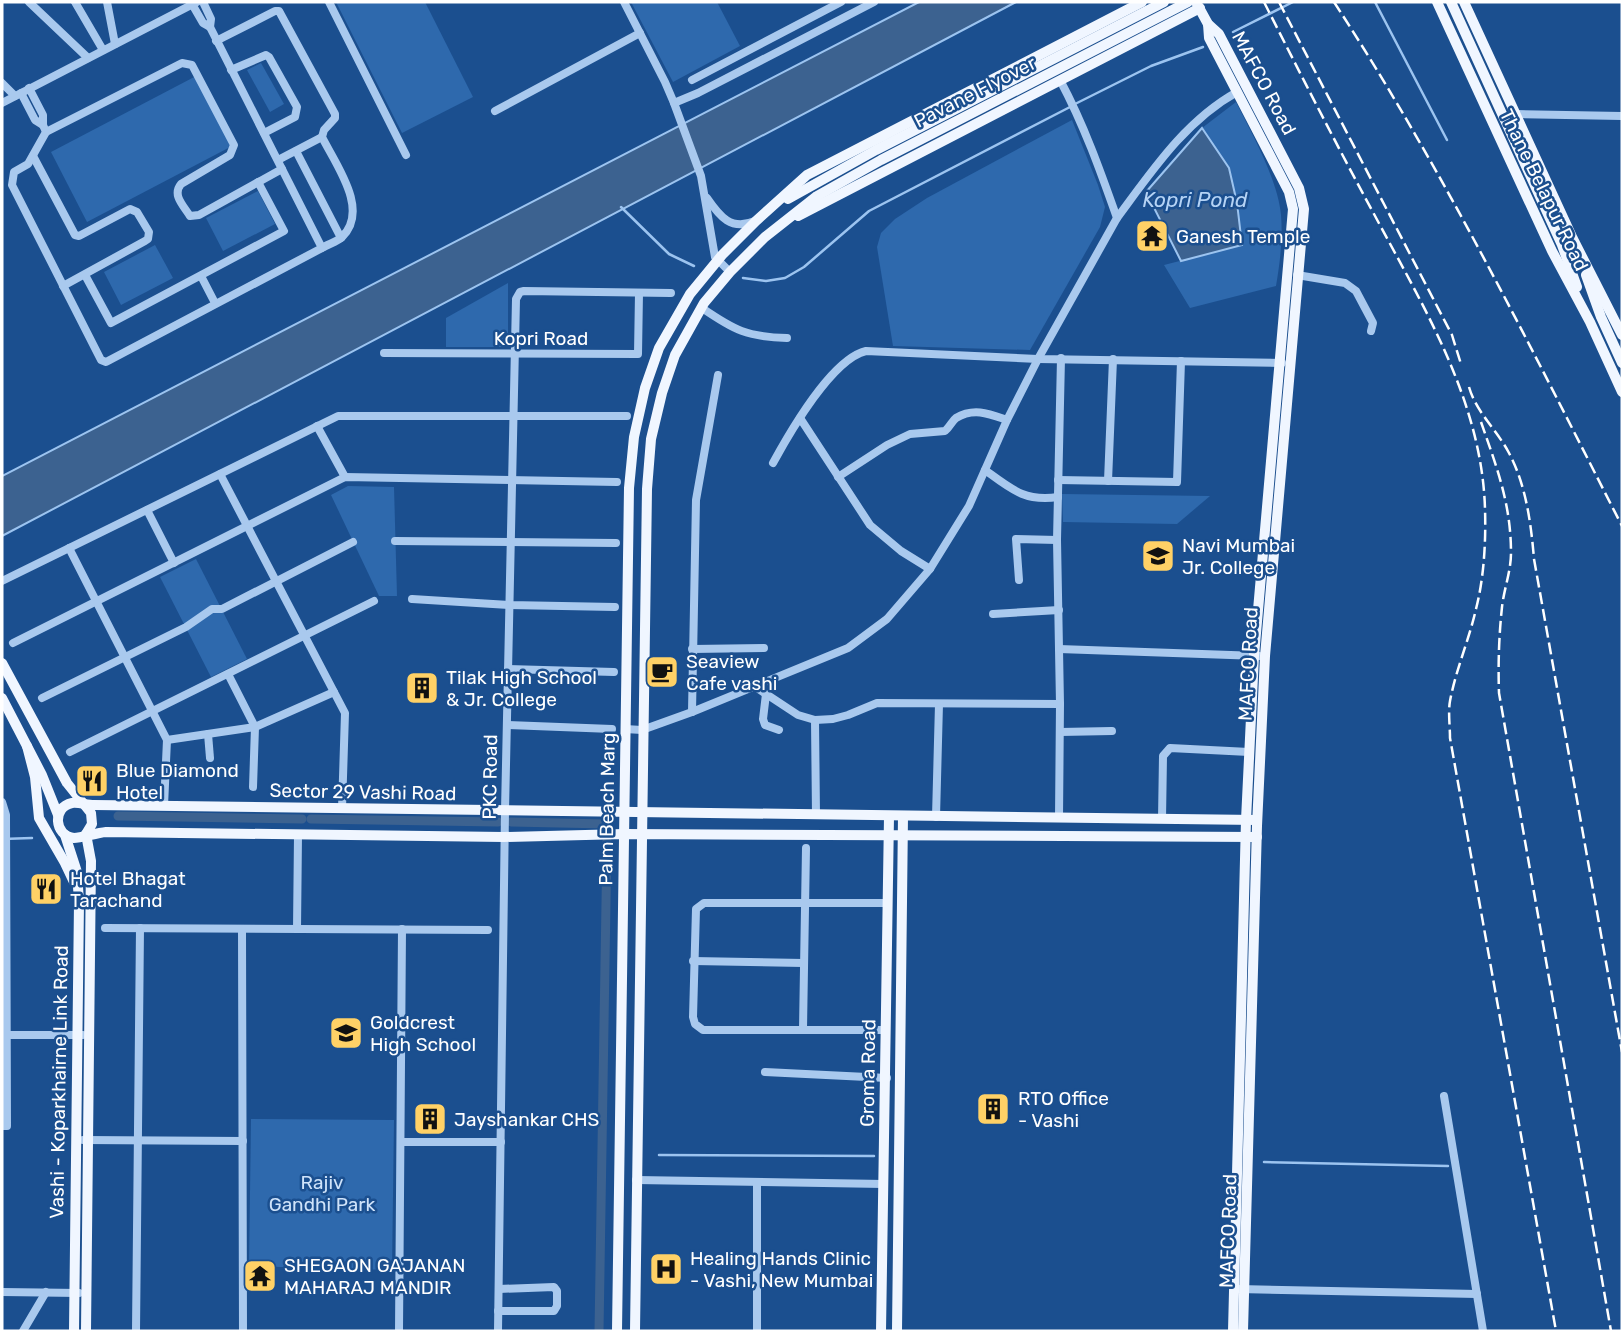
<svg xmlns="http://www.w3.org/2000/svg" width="1624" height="1333" viewBox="0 0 1624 1333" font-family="Rubik,sans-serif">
<rect width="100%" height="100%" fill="#1b4f8f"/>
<g fill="#2e69ad">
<polygon points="336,2 425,2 473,97 402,133"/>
<polygon points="631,2 717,2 740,46 673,82"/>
<polygon points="261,63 284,104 270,112 247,70"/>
<polygon points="198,75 234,145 87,222 51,152"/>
<path d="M 1236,102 C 1252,134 1278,180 1281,215 C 1283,239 1280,262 1276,286 L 1190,308 L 1164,265 L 1242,245 L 1230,168 L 1202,128 Z"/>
<polygon points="1072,120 1098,185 1105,207 1100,227 1030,350 893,346 877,247 881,233 895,219 927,198"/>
<polygon points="258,191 275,224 223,251 206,218"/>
<polygon points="155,245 173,278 121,305 104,272"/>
<polygon points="508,283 508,347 446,347 446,318"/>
<polygon points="348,486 394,487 397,596 379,596 331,495"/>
<polygon points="1062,494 1210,496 1177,524 1063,522"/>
<polygon points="196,559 247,659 211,677 160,577"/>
<polygon points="251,1119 394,1120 392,1270 249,1266"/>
</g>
<g fill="#3c6290" stroke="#9cc4f0" stroke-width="2">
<polygon points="919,2 1016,2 2,536 2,476"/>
<polygon points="1202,128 1229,168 1237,203 1242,245 1181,261 1146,192"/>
</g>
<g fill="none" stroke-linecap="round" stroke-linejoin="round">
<g stroke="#9cc4f0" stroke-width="2.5">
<polyline points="1375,2 1447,140"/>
<polyline points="1233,32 1293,2"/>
<polyline points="1075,104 1151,66 1203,47"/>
<polyline points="621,207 669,254 694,266"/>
<polyline points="743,278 766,281 785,278 804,267 869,211 1070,107"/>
<polyline points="2,839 32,838"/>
<polyline points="659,1155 874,1156"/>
<polyline points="1264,1162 1448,1166"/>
</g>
<g stroke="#3c6290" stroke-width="9">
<polyline points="118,816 302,819"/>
<polyline points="311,819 498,822"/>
<polyline points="511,822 607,824"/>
<polyline points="599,1331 607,841"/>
</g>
<g stroke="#a9c9ee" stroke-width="8">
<polyline points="29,2 88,58"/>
<polyline points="75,2 103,50"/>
<polyline points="107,2 115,44"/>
<polyline points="329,2 406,155"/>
<polyline points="624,2 665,82 674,103 701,176 715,257 730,272"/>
<polyline points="192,4 203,23 210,27 211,19 203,2"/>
<path d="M 216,41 L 275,11 L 279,11 L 335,114 L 335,118 L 324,130 L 322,137 C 336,165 370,210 342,237 C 337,242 328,244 322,248"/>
<polyline points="231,70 266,55 269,57 297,107 295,117 264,133"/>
<polyline points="692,80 841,2"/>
<polyline points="2,83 15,96"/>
<polyline points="21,93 35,120 43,125 43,115 29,88"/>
<polyline points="2,103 197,2"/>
<polyline points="674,103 698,93 874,2"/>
<polyline points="495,111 640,33"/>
<polyline points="1515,114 1622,116"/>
<polyline points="43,125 46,132 28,164 14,172 12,185 101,360 106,362 322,248 210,27"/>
<path d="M 46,132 L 182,63 L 192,65 L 234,145 L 230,155 L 181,184 C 172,195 183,205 190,216 L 199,215 L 282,169"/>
<polyline points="296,151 341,238"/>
<polyline points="33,156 75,235 79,236 130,209 137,212 149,232 148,239 145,241 63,286"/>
<polyline points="278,160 322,137"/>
<path d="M 707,198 C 720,217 731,231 755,221"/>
<path d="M 1117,218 C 1152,171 1185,121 1237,92"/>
<polyline points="85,275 111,323 284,231 258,182"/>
<polyline points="1297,275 1345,283 1356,291 1373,323 1371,331"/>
<polyline points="201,276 215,303"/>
<path d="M 702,308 C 734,330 747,337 787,338"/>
<polyline points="384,353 638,354 639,293"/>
<polyline points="800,418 870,525 901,551 930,569"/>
<polyline points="317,426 345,477"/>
<path d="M 773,463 C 790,432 832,359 866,351 L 1038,359 L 1282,363"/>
<path d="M 985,470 C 1011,489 1025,502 1058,497"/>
<polyline points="220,474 345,713 342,809"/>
<path d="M 838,477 L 887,445 L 910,434 L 945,431 C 950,427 952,421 956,418 C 974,407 990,414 1007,420"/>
<polyline points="1058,480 1177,482 1181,361"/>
<polyline points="1108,481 1113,359"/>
<polyline points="147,510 174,563"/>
<polyline points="395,541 616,543"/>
<polyline points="69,548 167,740 164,806"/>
<polyline points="1019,580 1016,539 1057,540"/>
<polyline points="2,581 338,416 627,416"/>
<polyline points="412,599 509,605 615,607"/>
<polyline points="993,614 1059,610"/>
<polyline points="13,643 345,477 617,482"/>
<polyline points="692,649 764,648"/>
<polyline points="1059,649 1259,656"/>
<polyline points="508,669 614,672"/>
<polyline points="228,674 255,727 253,787"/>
<polyline points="754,686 798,715 815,720 833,719 848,715 877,703 1060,704"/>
<polyline points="766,694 763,719 765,725 779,730"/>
<polyline points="42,698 186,627 212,609 222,609 353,542"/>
<polyline points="692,712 696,500 718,375"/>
<polyline points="815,720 816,815"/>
<polyline points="507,725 612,729"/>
<path d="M 625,729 L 642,730 L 692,712 L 848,648 L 887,619 L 930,569 L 969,506 L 1007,420 L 1038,359 L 1117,218 C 1100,170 1084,125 1060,80"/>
<polyline points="1060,732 1112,731"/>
<polyline points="208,734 210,758"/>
<polyline points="167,740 255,727 334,692"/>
<polyline points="70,752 374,601"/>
<polyline points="2,802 6,815 7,1126 2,1126"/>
<polyline points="936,817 939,704"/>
<polyline points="1059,818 1060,704 1057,540 1061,358"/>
<polyline points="1162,819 1163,756 1170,748 1249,752"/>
<polyline points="105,928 488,930"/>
<polyline points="242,929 243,1331"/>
<polyline points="297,929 298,835"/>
<polyline points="693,961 803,963"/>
<polyline points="803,1029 806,848"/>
<polyline points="886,1030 703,1030 695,1024 693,1017 696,909 704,903 888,903"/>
<polyline points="2,1035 83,1035"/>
<polyline points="765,1072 887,1078"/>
<polyline points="1444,1096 1483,1331"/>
<polyline points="83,1140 243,1141"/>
<polyline points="401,1142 501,1142"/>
<polyline points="636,1180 884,1184"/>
<polyline points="1238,1289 1477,1294"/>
<polyline points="2,1292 79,1293"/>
<polyline points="498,1311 554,1311 557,1306 557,1291 554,1287 499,1289"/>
<polyline points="23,1331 46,1292"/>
<polyline points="136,1331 140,928"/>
<polyline points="399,1331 402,929"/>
<polyline points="498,1331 505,811 516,299 520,292 524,291 671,293"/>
<polyline points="757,1331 757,1182"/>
</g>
<g stroke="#f0f6ff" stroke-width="10">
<polyline points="1196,2 1208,24 1219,34 1299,188 1304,209 1265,656 1257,826 1243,1331"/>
<polyline points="1437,2 1552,251 1590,322 1622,392"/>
<polyline points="1451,2 1562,245 1577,287"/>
<polyline points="1464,2 1573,239 1622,335"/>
<polyline points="1208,24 1209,38 1289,192 1293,209 1254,656 1246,820 1233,1331"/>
<polyline points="788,199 876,150 1164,2"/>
<polyline points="798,216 1200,8"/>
<polyline points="1586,275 1601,317 1622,363"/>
<polyline points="2,663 67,783 91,813 92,824 86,834"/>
<polyline points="2,698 42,775 58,815"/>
<polyline points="27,746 35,777 39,818 65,863 74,882"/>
<polyline points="65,835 77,872 79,902 74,1331"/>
<path d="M 1257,837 L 624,834 L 504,837 L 106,832 C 96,833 81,838 74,838 C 54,836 52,807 72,803 C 78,802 87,805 94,805 L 1257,820"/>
<polyline points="86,1331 91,861 86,834"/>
<polyline points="617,1331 629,488 634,437 645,388 659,348 690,294 722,255 756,221 807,175 1142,2"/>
<polyline points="635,1331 647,489 651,439 662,393 675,355 704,303 730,272 765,237 817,196 881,160 1188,2"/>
<polyline points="881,1331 889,816"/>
<polyline points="897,1331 903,816"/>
</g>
<g stroke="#fff" stroke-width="2.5" stroke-dasharray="12 5" stroke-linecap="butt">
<path d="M 1264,2 C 1300,73 1336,144 1374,214 C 1423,306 1482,401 1485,509 C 1486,541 1484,578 1476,609 C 1469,640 1456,669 1450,701 C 1448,712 1450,726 1450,738 L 1556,1331"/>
<polyline points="1279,2 1452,335 1461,364"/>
<path d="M 1334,2 C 1443,169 1531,348 1622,526"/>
<path d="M 1469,387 C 1476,412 1497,430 1509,453 C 1526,485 1531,523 1534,559 L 1622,1052"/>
<path d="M 1481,422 C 1497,468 1511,504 1511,553 C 1511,571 1504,589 1502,607 C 1499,635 1498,664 1499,693 L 1611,1331"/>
</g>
</g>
<defs>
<symbol id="temple-square" viewBox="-11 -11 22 22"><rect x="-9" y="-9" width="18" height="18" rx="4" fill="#ffd166" stroke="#1b4f8f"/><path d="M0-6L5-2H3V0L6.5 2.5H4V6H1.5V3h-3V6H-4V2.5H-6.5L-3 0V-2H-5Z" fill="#111"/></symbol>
<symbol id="university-square" viewBox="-11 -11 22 22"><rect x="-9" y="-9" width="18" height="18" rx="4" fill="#ffd166" stroke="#1b4f8f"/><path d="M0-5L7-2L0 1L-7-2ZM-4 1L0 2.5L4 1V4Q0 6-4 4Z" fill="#111"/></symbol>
<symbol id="cafe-square" viewBox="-11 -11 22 22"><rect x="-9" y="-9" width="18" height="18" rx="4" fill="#ffd166" stroke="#1b4f8f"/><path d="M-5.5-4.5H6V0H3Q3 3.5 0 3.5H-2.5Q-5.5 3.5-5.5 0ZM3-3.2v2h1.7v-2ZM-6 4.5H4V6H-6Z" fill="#111"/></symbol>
<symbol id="building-square" viewBox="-11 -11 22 22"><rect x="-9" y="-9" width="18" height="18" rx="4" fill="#ffd166" stroke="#1b4f8f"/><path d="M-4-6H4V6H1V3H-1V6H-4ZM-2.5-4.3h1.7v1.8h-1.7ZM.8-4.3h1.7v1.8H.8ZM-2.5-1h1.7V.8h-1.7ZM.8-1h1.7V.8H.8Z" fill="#111"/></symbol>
<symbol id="restaurant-square" viewBox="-11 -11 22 22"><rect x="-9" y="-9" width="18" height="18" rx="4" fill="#ffd166" stroke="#1b4f8f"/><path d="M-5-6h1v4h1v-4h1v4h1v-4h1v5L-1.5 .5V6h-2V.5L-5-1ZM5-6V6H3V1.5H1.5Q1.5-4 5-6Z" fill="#111"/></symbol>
<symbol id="school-square" viewBox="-11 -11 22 22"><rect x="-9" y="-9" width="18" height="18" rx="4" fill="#ffd166" stroke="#1b4f8f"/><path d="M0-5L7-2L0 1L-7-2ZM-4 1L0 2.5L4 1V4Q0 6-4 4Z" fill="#111"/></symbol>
<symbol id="hospital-square" viewBox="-11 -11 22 22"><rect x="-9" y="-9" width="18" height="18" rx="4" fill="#ffd166" stroke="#1b4f8f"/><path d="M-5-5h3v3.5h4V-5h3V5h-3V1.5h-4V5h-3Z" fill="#111"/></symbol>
</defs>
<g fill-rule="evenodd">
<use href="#temple-square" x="1133" y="217" width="38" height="38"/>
<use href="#university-square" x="1139" y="537" width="38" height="38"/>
<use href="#cafe-square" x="643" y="653" width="38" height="38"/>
<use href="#building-square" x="403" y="669" width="38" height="38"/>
<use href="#restaurant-square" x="73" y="762" width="38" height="38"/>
<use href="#restaurant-square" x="27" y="870" width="38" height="38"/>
<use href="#school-square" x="327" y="1014" width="38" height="38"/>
<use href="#building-square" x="974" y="1090" width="38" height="38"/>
<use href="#building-square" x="411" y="1100" width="38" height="38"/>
<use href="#hospital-square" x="647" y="1250" width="38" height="38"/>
<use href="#temple-square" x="241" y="1257" width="38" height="38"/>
</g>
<g text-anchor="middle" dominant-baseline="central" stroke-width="5" stroke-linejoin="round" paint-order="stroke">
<g font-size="19" fill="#fff" stroke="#1b4f8f">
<text transform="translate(1264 83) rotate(62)">MAFCO Road</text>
<text transform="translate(975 92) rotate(-27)">Pavane Flyover</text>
<text transform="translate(1544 190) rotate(64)">Thane Belapur Road</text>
<text x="541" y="338">Kopri Road</text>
<text transform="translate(1248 664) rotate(-87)">MAFCO Road</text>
<text transform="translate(490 777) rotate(-89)">PKC Road</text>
<text transform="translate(363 792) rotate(1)">Sector 29 Vashi Road</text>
<text transform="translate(607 809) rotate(-89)">Palm Beach Marg</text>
<text transform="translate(868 1073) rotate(-89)">Groma Road</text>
<text transform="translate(59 1082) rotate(-89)">Vashi - Koparkhairne Link Road</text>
<text transform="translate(1228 1231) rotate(-88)">MAFCO Road</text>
</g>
<g font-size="19" fill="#fff" stroke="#1b4f8f" text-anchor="start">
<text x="1176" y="236">Ganesh Temple</text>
<text x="1182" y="545">Navi Mumbai<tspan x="1182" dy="22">Jr. College</tspan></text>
<text x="686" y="661">Seaview<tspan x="686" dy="22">Cafe vashi</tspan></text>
<text x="446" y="677">Tilak High School<tspan x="446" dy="22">&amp; Jr. College</tspan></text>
<text x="116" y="770">Blue Diamond<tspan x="116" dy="22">Hotel</tspan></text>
<text x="70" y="878">Hotel Bhagat<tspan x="70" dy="22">Tarachand</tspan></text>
<text x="370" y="1022">Goldcrest<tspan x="370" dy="22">High School</tspan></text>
<text x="1018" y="1098">RTO Office<tspan x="1018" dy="22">- Vashi</tspan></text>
<text x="454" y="1119">Jayshankar CHS</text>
<text x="690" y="1258">Healing Hands Clinic<tspan x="690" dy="22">- Vashi, New Mumbai</tspan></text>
<text x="284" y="1265">SHEGAON GAJANAN<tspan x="284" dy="22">MAHARAJ MANDIR</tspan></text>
</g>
<g font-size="19" fill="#cfe3fa" stroke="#1b4f8f">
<text x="322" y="1182">Rajiv<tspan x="322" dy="22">Gandhi Park</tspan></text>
</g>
<g font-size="21" font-style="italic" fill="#b5d3f5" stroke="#1b4f8f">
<text x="1195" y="199">Kopri Pond</text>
</g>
</g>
<rect width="1624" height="1333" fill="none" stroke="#ffffff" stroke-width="7"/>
</svg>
